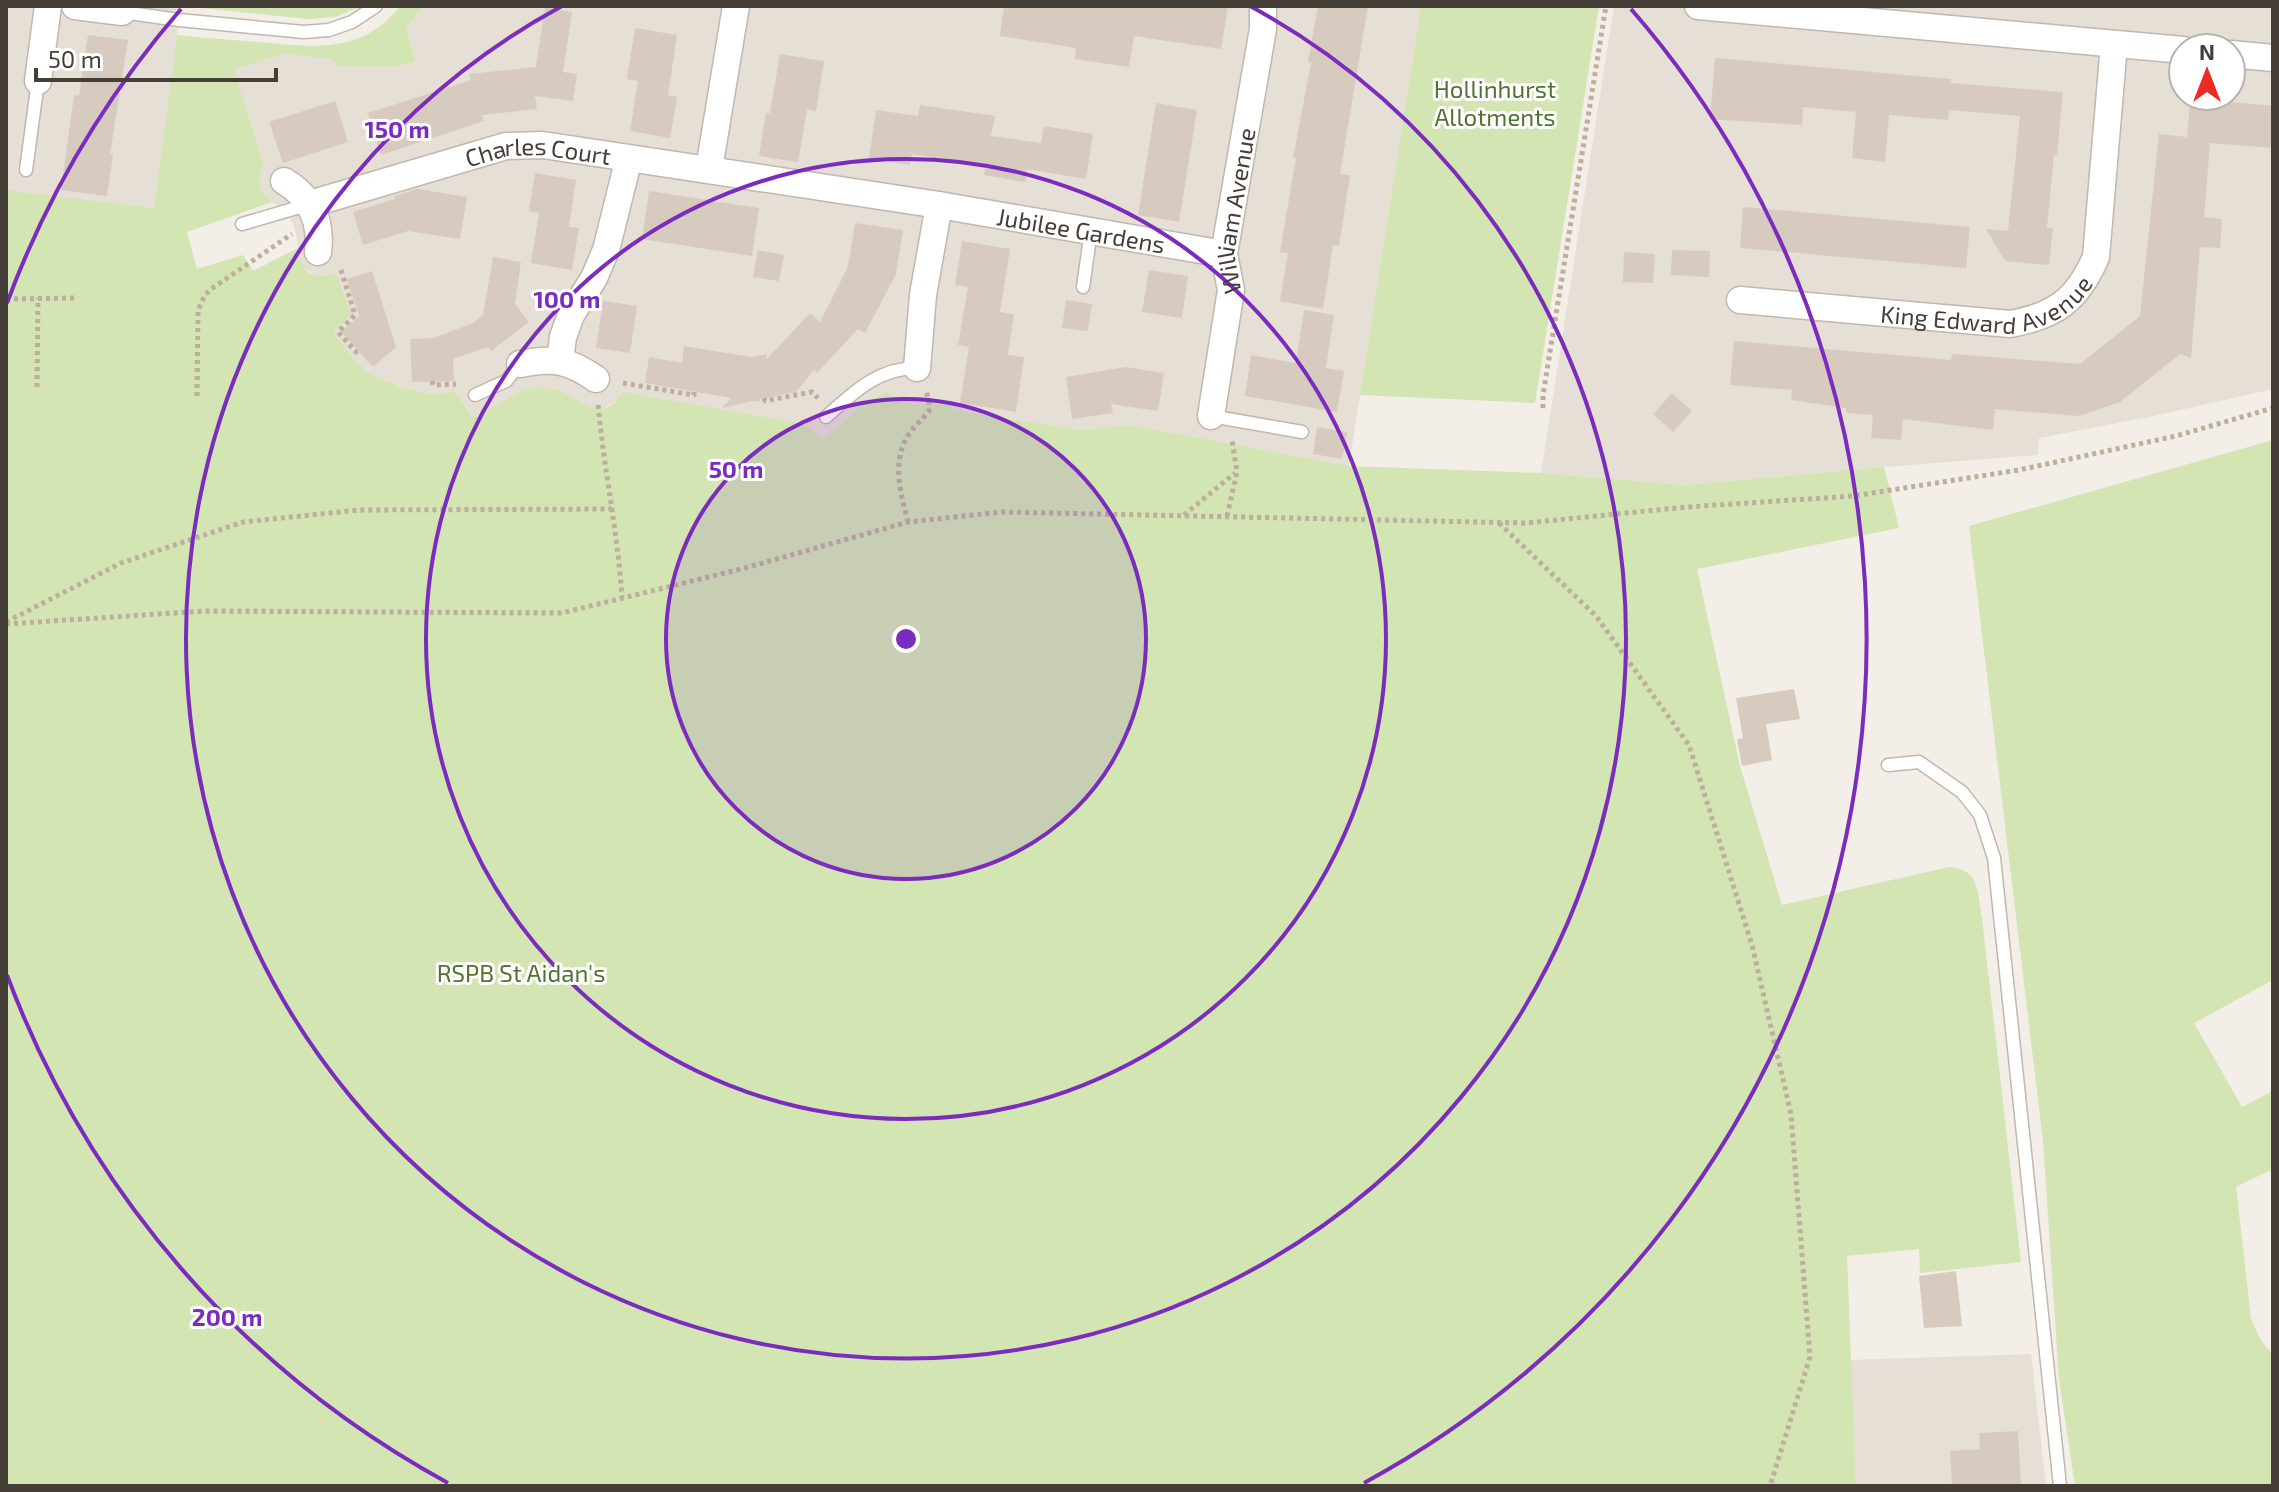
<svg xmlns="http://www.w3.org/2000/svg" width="2279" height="1492" viewBox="0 0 2279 1492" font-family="'Exo 2',sans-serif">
<rect width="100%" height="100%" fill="#f3eee7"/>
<g fill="#e6dfd5" fill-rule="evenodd">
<polygon points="6,6 181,6 154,208 6,190"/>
<polygon points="423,6 1421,6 1349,466 1130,425 1081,430 955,410 943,398 932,404 920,406 908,405 887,391 864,404 823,439 619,400 604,408 595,409 586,407 568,395 550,389 531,388 472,419 456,392 430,394 403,388 365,372 333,333 337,274 317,276 304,268 299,262 297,238 293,223 284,211 266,198 261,192 258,178 264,165 234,69 286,54 333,59 339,66 392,67 416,60 406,29"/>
<path d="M 1614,6 L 2273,6 L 2273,389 L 2154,416 L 2039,438 L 2038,455 L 1884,467 L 1686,485 L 1541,473 ZM 2183,48 L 2231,48 L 2231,96 L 2183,96 Z"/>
<polygon points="2031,1354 2046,1486 1856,1486 1850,1360"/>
</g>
<g fill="#d3e5b2">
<polygon points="181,6 361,6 335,17 308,19"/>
<path d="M 400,6 L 423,6 L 406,29 L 416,61 L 392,67 L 339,66 L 332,59 L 286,54 L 234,69 L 264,165 C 256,179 258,193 272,202 L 187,232 L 197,269 L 243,255 L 253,271 L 298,248 C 300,273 313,280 336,273 L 351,314 L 333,333 L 365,372 L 403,388 L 429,394 L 456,392 L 472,418 C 487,411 519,390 534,388 C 546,387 560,390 570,396 C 591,408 606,419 623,392 L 804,424 L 823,439 L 864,404 L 887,391 C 905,407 922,409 943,398 L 955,410 L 1081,430 L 1130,425 L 1349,466 L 1541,473 L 1686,485 L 1884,467 L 1899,528 L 1697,569 L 1740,766 L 1782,905 L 1949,867 C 1981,870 1977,892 1982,918 L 2021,1262 L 1920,1273 L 1919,1249 L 1847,1256 L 1856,1486 L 6,1486 L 6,190 L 154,208 L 177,35 C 204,38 231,40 258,42 C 310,47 363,55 400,6 Z"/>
<polygon points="1421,6 1599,6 1535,403 1360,395"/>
<polygon points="2273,440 2273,980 2194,1023 2242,1107 2273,1091 2273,1169 2236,1187 2251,1319 2260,1339 2273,1355 2273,1486 2075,1486 2059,1379 2043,1141 1969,526"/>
</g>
<g fill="#d7cbc0">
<polygon points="1004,6 1228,6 1221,49 1134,36 1129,67 1075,59 1076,48 1000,36"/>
<polygon points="1318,6 1368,6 1340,174 1350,175 1339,246 1333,245 1323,309 1280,301 1288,253 1280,252 1296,158 1293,158 1311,63 1308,62"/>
<polygon points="545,7 572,12 563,72 577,74 573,101 535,96 537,109 482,115 484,121 381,155 368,113 471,80 469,74 536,67"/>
<polygon points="635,28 677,35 668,95 677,97 670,138 630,131 638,81 627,79"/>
<polygon points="88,35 128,40 110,154 113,155 107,196 61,190 74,95 79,96"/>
<polygon points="780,54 824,61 816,111 807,109 798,162 759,156 766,113 770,113"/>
<polygon points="1715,58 1951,79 1951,83 2063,92 2057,155 2054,155 2047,228 2053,228 2049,265 2005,261 1986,229 2008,231 2020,116 1949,110 1948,120 1889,115 1885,162 1852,158 1856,112 1803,107 1802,125 1710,119"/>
<polygon points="2212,100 2273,106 2273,148 2210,143 2204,217 2222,219 2220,248 2200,247 2191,358 2180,354 2120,402 2079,416 1995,409 1993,430 1903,419 1901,440 1871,438 1873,415 1846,413 1846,408 1791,400 1792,390 1730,385 1734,341 1951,360 1952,354 2080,364 2140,316 2159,134 2187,137 2190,102 2212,104"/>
<polygon points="335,101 348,142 283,163 269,122"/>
<polygon points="1156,103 1197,110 1179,222 1138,215"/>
<polygon points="920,105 995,116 991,136 1041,143 1044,126 1093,134 1086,179 1027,169 1025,182 984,175 986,165 912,154 910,165 869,158 876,110 918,116"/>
<polygon points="535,173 576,180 569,227 579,228 572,270 531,263 539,213 529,211"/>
<polygon points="418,189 467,197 460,239 408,231 363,245 353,212 395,199 394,196"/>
<polygon points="649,191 759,208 752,256 642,239"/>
<polygon points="1743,207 1970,227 1966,268 1740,248"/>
<polygon points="855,223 903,230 896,274 865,333 858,329 817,373 814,370 796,392 760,399 759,402 753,401 722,408 731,398 645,383 649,357 682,363 684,346 752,357 767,354 766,360 810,313 820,322 848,267"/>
<polygon points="962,241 1010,249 1000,312 1014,314 1008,355 1024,357 1016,412 960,403 969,347 958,345 968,287 955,285"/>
<polygon points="758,250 784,255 779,281 753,277"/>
<polygon points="1672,250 1710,251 1709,277 1671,275"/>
<polygon points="1624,252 1655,254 1653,283 1623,282"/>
<polygon points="493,257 521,262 515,304 529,322 491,351 488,347 453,359 454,381 412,382 410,339 434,338 473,323 483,315"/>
<polygon points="1149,270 1188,276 1182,318 1142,312"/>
<polygon points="372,271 396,347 373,367 341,332 359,316 347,279"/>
<polygon points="1066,300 1092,304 1088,331 1062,328"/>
<polygon points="603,301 637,306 630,353 596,348"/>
<polygon points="1304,310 1334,315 1326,368 1344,371 1337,412 1245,396 1251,355 1296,363"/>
<polygon points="1126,367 1164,373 1158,411 1111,404 1113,413 1072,419 1066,377"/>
<polygon points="1672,393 1692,411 1673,432 1653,414"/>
<polygon points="1317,427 1347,432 1342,459 1313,454"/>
<polygon points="1794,689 1800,719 1766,724 1772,760 1742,766 1737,739 1743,738 1736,698"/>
<polygon points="1956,1271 1962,1326 1924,1328 1919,1276"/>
<polygon points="2018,1431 2021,1486 1952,1486 1950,1451 1980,1449 1979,1433"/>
</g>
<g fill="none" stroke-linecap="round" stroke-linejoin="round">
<defs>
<g id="service">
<polyline points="122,12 179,20 304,32 329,30 352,22 376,6"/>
<polyline points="26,170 38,81"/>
<polyline points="242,224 310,204"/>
<polyline points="1083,287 1091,231"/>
<polyline points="475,395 506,381 520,364"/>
<polyline points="1211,416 1302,432"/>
<path d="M 826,417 C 854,392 878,368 917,368"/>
<polyline points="1888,765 1919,762 1962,792 1980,815 1994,858 2060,1486"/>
</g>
<g id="minor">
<polyline points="75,6 122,12"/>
<polyline points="1698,6 2183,50"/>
<polyline points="2231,54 2273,58"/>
<polyline points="38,81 48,6"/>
<polyline points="709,169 736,6"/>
<path d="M 284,181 C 311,197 322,221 318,252"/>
<path id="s1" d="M 310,204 L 506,146 L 543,145 L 939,205 L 1224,254"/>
<path id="s2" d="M 1740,300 L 2010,324 C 2056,316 2078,299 2096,257 L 2114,44"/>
<polyline points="560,361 563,337 571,315 594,278 606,250 629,158"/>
<path d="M 520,364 C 552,357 569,360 596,379"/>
<polyline points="917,368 923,295 939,205"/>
<path id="s3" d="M 1211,416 L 1231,290 L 1224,254 L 1263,29 L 1263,6"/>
</g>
</defs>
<use href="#service" stroke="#c0b7ad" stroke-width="15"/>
<use href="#minor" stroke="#c0b7ad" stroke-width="29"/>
<g stroke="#beaf9c" stroke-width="5" stroke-dasharray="4 4" stroke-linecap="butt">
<polyline points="341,270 355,315 338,332 356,352 358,351"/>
<polyline points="6,299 78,298"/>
<polyline points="432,381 433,385 456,384"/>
<polyline points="623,383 694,395 694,392"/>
<polyline points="37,387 38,298"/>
<polyline points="197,396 198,310 205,295 211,289 292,234"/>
<polyline points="764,398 765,401 812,392 818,398"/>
<path d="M 598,405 C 604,470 618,533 622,598"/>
<polyline points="1543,408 1543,395 1606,6"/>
<polyline points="1184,515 1235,473"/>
<polyline points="1227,516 1237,472 1232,440"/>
<path d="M 908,522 C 900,491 890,458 912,430 C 917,423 924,418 929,411 L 929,401 L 926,391"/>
<polyline points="1499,523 1596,616 1689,745 1752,945 1791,1114 1810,1357 1770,1486"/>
<polyline points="6,622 121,563 243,522 359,510 612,509"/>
<polyline points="6,624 204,611 562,613 745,568 908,522 1002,512 1526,523 1687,507 1853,496 2019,470 2176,436 2273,408"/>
</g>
<use href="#service" stroke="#fff" stroke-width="12"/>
<use href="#minor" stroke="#fff" stroke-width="26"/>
</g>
<circle cx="906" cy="639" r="240" fill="#7b2cbf" fill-opacity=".12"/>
<g fill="none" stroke="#7b2cbf" stroke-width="4">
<circle cx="906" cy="639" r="240"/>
<circle cx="906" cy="639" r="480"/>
<path d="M1250 6A720 720 0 1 1 562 6"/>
<path d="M448 1483A960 960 0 0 1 7 975M7 303A960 960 0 0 1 181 9M1631 9A960 960 0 0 1 1364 1483"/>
</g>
<g text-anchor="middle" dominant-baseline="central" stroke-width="6" stroke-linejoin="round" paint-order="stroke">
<g font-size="24" fill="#4f742d" stroke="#fff">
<text x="1495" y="88">Hollinhurst<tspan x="1495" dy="28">Allotments</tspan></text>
<text x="521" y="972">RSPB St Aidan's</text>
</g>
<g font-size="24" fill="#453e36" stroke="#fff">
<text stroke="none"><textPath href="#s1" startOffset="236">Charles Court</textPath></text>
<text stroke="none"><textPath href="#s3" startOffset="208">William Avenue</textPath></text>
<text stroke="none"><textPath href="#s1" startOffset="786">Jubilee Gardens</textPath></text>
<text stroke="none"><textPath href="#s2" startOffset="252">King Edward Avenue</textPath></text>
</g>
</g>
<circle cx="906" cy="639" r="12" fill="#7b2cbf" stroke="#fff" stroke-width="4"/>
<g font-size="24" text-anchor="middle" font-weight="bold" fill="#7b2cbf" stroke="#fff" stroke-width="6" stroke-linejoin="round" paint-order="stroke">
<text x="397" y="138">150 m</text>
<text x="567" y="308">100 m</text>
<text x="736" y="478">50 m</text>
<text x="227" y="1326">200 m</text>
</g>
<rect width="2279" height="1492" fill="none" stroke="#453e36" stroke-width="16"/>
<g transform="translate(2207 72)"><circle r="38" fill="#ffffff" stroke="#b5b2af" stroke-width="2"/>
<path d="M0-6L14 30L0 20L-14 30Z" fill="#ee2b22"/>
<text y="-12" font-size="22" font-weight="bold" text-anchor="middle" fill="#453e36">N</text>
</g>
<path d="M36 68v12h240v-12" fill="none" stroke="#453e36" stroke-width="4"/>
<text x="48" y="68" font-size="24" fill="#453e36" stroke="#ffffff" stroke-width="6" paint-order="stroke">50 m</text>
</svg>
